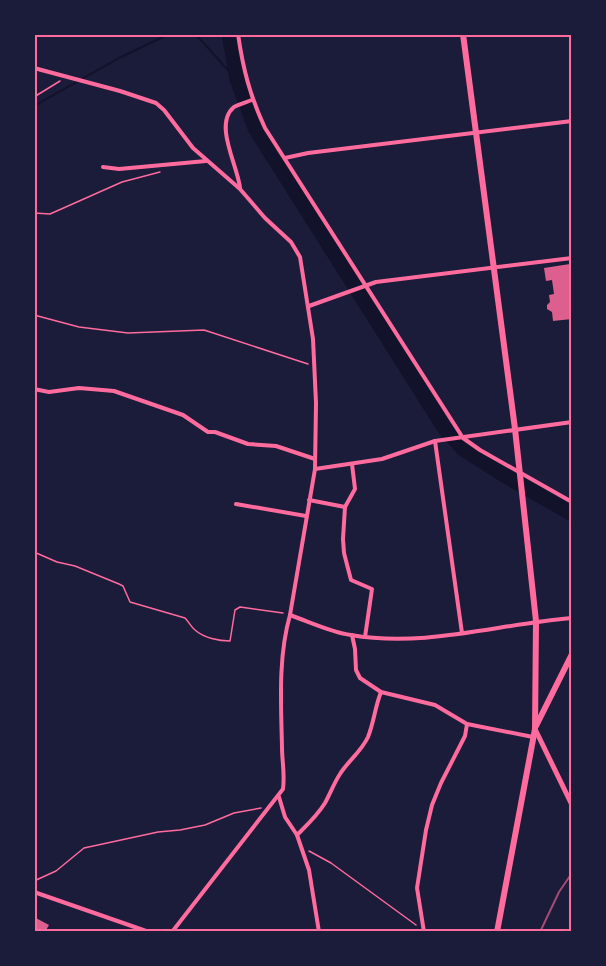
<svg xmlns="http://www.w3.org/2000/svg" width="606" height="966" viewBox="0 0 606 966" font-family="Arial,sans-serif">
<rect width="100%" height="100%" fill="#1b1b3a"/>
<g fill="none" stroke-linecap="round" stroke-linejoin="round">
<g stroke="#12122b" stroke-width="2">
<path d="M 195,34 C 210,49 222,65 237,79"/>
<polyline points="34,106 119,58 169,34"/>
</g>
<polyline stroke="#12122b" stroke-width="15" points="229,34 237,79 255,128 445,429 463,449 504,475 572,514"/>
</g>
<g fill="#dd5f8e">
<polygon points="570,264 572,319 553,321 552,312 547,309 547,305 550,302 549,295 554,294 552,280 546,281 544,268"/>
<polygon points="34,917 49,925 45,932 34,932"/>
</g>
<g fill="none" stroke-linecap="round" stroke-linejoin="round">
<g stroke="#ff6b9d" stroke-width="1.5">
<polyline points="34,97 60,81"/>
<polyline points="34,213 50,214 122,182 160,172"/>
<polyline points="34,315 79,327 128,333 204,330 308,364"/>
<path d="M 34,552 L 57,562 L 75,566 L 119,584 L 123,586 L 130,602 L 185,618 C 189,622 191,627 195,630 C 204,638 219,641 230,641 L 235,610 L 240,607 L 283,613"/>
<polyline points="309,851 331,863 416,925"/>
<polyline points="34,881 56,871 84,848 158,832 180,830 205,825 234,813 261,808"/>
<polyline points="369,932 372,930 401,932"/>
</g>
<g stroke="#ff6b9d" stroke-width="4">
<path d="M 238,34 C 243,69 250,96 265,128 L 463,438 L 480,450 L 572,502"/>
<path d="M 34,68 L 120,91 L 156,103 L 164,110 L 193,148 L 240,189 L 265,218 L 291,242 L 300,257 L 313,339 L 316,403 L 315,469 L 290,615 C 278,657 281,703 282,747 C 282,762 285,773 283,789 L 172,932"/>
<polyline points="285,158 308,153 572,121"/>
<polyline points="103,167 119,169 206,161"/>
<path d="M 240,188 C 238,166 213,124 234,107 C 239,104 247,102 252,100"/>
<polyline points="309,306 376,282 572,258"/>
<polyline points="34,389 49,392 79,388 114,391 183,415 208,432 215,432 248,444 276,446 315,459"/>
<polyline points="435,441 462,633"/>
<polyline points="352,464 355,489 345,507 343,539 344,553 351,580 372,589 365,637"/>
<polyline points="315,469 382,459 435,441 572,422"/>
<polyline points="309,500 345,507"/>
<polyline points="236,504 306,516"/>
<path d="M 290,615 C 310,622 330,632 351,635 C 425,648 498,624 572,618"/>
<polyline points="352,635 355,649 356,670 360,678 381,692 435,705 467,724 533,737"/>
<polyline points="279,797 285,817 297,835 309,870 319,932"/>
<path d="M 297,835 C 307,825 317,816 325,803 C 330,794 334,783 340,774 C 348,761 361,752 368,737 C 374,722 375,707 381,692"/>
<polyline points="34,892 149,932"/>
<polyline points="424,932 417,888 426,830 432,805 441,783 465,736 467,724"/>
</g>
<polyline stroke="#ff6b9d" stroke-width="5" points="535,729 572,805"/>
<g stroke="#ff6b9d" stroke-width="6">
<polyline points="463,34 515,429 536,621 535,729 497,932"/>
<polyline points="536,726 572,654"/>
</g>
<polyline stroke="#a44b75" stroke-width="2" points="540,932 559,892 572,873"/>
</g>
<rect width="606" height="966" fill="none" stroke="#1b1b3a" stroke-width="72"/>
<rect x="36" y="36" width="534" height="894" fill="none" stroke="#ff6b9d" stroke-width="2"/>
</svg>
